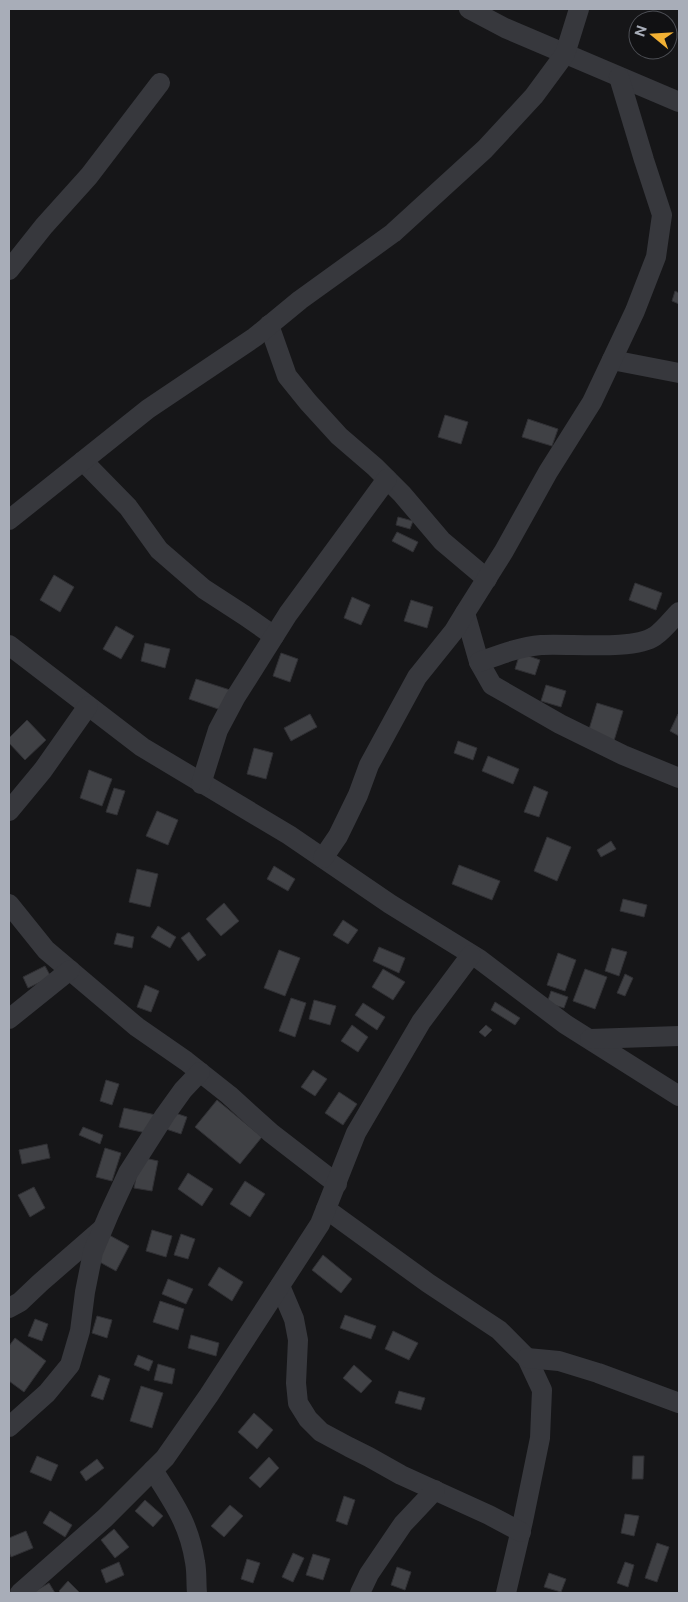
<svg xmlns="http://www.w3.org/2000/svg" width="688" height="1602" viewBox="0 0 688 1602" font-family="'Public Sans',sans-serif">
<rect width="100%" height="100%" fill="#161618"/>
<g fill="#404145" stroke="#303034">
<polygon points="675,291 679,293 679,304 672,301"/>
<polygon points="445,415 468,422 461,444 438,437"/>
<polygon points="528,419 558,429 552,446 522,437"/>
<polygon points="398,517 413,521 410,529 396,525"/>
<polygon points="397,532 418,542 413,552 392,541"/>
<polygon points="54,575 74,587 60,612 40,600"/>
<polygon points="635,583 662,593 656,610 629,600"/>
<polygon points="352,597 370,605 361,625 344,618"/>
<polygon points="411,600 433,607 427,628 404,621"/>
<polygon points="116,626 134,636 121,659 103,649"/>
<polygon points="145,643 170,649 165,668 141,661"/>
<polygon points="281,653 298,659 290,682 273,676"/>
<polygon points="520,653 540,660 535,675 515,669"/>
<polygon points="196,679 230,690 224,711 189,699"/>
<polygon points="546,685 566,691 561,707 541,701"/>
<polygon points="597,703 623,711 613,744 587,736"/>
<polygon points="310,714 317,727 291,741 284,728"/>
<polygon points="678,714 679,714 679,736 670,731"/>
<polygon points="27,720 46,740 25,760 9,743 9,738"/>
<polygon points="458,741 477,748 473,760 454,753"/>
<polygon points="254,748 273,753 266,779 247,774"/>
<polygon points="488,756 519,769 513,784 482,771"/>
<polygon points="89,770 112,779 102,806 80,798"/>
<polygon points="534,786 548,792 539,817 524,812"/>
<polygon points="114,788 125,791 117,815 106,812"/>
<polygon points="157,811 178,820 168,845 146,836"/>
<polygon points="547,837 571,847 557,881 534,871"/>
<polygon points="611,841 616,849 601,857 597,850"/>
<polygon points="459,865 500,881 492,900 452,884"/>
<polygon points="274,866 295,879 288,891 267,879"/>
<polygon points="137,869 158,874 150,907 129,902"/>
<polygon points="623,899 647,905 644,917 620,911"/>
<polygon points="224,903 239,921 221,936 206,919"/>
<polygon points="343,920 358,930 348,944 333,935"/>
<polygon points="158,926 176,937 170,948 151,937"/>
<polygon points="189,932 206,955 198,961 181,938"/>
<polygon points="117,933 134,937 132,948 114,944"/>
<polygon points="379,947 405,958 399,973 373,961"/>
<polygon points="612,948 627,952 619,976 605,971"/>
<polygon points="279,950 300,958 285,996 264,988"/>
<polygon points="558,953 576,960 565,991 547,985"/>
<polygon points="45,966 51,977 28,988 23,977"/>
<polygon points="383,969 405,982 393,1000 372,987"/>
<polygon points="585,969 607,977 595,1009 573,1001"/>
<polygon points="625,974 633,978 625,996 617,993"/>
<polygon points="145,985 159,991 151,1012 137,1007"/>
<polygon points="551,991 568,997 564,1008 547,1003"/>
<polygon points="291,998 306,1003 295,1037 279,1031"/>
<polygon points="314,1000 336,1006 330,1025 309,1019"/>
<polygon points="495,1002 520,1018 515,1025 491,1010"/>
<polygon points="363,1003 385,1017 377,1030 355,1015"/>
<polygon points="352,1025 368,1037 358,1052 341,1041"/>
<polygon points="486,1025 492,1030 485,1037 479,1032"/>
<polygon points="313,1070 327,1079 315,1096 301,1087"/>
<polygon points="106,1080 119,1084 112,1105 100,1101"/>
<polygon points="339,1092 357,1104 343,1125 325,1113"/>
<polygon points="217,1100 262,1137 240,1164 195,1127"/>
<polygon points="124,1108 156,1115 151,1134 119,1127"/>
<polygon points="169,1111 187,1117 181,1134 163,1128"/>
<polygon points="83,1127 103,1135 100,1144 79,1135"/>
<polygon points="47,1144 50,1158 22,1164 19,1150"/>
<polygon points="105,1148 121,1153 112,1181 96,1177"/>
<polygon points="140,1157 158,1161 152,1191 134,1188"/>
<polygon points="188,1173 213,1189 202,1206 178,1189"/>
<polygon points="245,1181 265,1194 250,1217 230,1204"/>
<polygon points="34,1187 45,1208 30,1217 18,1195"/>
<polygon points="152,1230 172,1236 166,1257 146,1251"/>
<polygon points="181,1234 195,1239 188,1259 174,1255"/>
<polygon points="109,1235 129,1246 116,1271 96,1260"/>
<polygon points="323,1255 352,1279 341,1293 312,1270"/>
<polygon points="219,1267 243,1282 232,1301 208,1285"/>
<polygon points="168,1279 193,1289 186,1304 162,1294"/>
<polygon points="160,1301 184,1309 178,1330 153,1322"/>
<polygon points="345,1315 376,1326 371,1339 340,1328"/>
<polygon points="97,1316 112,1320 107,1338 92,1333"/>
<polygon points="35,1319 48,1324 42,1341 28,1336"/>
<polygon points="393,1331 418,1343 409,1360 385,1349"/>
<polygon points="191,1335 219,1343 216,1356 188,1348"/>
<polygon points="15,1338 46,1361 24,1392 9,1381 9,1346"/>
<polygon points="138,1355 153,1361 149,1371 134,1365"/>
<polygon points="158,1364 175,1369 172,1384 154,1380"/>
<polygon points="354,1365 372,1381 361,1393 343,1378"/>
<polygon points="99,1375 110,1379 103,1400 91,1396"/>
<polygon points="141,1386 163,1393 152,1428 130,1421"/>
<polygon points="399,1391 425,1398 421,1410 395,1403"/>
<polygon points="254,1413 273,1430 257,1449 238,1432"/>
<polygon points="37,1456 58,1465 51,1481 30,1472"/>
<polygon points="633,1456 644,1456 643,1479 632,1479"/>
<polygon points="269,1457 279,1468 260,1488 249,1478"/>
<polygon points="97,1459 104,1468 86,1481 80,1472"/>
<polygon points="344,1496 355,1500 347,1525 336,1521"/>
<polygon points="145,1500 163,1516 153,1527 135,1511"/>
<polygon points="230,1505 243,1516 224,1537 211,1526"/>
<polygon points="50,1511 72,1525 65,1537 43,1523"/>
<polygon points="625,1514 639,1516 634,1536 621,1533"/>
<polygon points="114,1529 129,1547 115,1558 101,1540"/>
<polygon points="26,1531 33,1548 11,1557 9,1552 9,1538"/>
<polygon points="657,1543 669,1547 657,1582 645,1578"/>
<polygon points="293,1553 304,1558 293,1582 282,1577"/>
<polygon points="313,1554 330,1559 323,1580 306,1575"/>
<polygon points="247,1559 260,1563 253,1583 241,1579"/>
<polygon points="119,1562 124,1575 106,1583 101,1570"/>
<polygon points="625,1562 634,1565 628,1587 617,1583"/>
<polygon points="397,1567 411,1572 405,1590 391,1585"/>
<polygon points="549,1573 566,1579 561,1592 544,1587"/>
<polygon points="68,1581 80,1593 61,1593 59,1591"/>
<polygon points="49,1583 55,1593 36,1593 35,1591"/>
</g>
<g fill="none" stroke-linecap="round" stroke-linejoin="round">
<g stroke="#37383d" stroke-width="20">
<polyline points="469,9 505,28 679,102"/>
<polyline points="9,270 44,226 89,176 160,83"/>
<polyline points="269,325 287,376 308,402 339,436 375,467 402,494 442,541 487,579"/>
<polyline points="612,360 679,373"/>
<polyline points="83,461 128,507 159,550 204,589 244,615 274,636"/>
<polyline points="9,520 148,409 255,337 300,300 393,233 485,149 534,96 565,54 579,9"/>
<polyline points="465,613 479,662 492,685 560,724 623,755 679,778"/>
<polyline points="9,645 142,747 289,835 390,904 479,959 565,1024 679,1096"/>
<path d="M 479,662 C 499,655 519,647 541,645 C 568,643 634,651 655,636 C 664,630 672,619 679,612"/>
<polyline points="201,784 218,730 235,698 288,614 387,479"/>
<polyline points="9,811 43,770 88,706"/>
<polyline points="323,858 338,836 358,795 369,765 417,677 454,631 465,613 504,551 548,472 592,402 635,311 656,257 662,215 644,160 619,77"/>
<polyline points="9,904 46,950 137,1027 186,1061 229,1095 271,1133 337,1184"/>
<polyline points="9,1019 70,970"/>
<polyline points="590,1039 679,1036"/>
<polyline points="326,1209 428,1283 499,1330 527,1358 542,1390 540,1438 523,1521 506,1593"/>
<polyline points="280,1286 294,1319 298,1340 296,1383 298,1403 308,1419 321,1432 349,1447 369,1457 401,1475 489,1515 521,1532"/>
<polyline points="9,1308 20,1302 40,1283 102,1229"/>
<polyline points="527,1358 559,1361 598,1373 679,1403"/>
<polyline points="9,1427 47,1393 70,1365 80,1331 85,1292 93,1252 109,1214 128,1173 165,1115 183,1090 200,1072"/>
<path d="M 153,1470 C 173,1502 189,1523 195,1562 C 197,1572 196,1583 197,1593"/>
<polyline points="20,1593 105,1518 165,1458 209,1395 320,1224 356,1133 390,1075 421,1022 471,955"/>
<polyline points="360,1593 369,1574 403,1524 435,1490"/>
</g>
</g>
<rect width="688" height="1602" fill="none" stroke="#a8adb8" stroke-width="20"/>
<g transform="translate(653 35) rotate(288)"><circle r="24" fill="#111113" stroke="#4d4f55"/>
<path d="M0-4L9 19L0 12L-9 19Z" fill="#f2b134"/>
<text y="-8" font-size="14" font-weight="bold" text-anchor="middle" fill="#a8adb8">N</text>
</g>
</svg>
